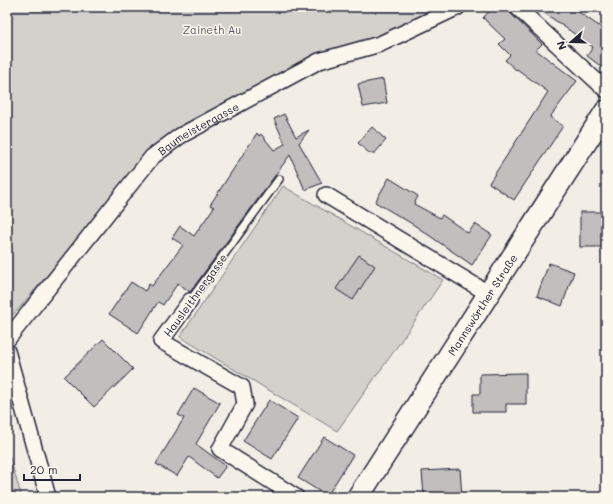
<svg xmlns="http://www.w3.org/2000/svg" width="613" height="504" viewBox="0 0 613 504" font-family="Mali,sans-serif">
<rect width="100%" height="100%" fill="#f2eee5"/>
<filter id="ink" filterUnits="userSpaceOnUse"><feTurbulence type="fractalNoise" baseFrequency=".025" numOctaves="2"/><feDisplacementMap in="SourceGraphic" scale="8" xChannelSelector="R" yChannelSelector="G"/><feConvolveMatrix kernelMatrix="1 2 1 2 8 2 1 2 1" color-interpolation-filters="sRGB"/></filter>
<g filter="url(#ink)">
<g fill="#d4d1cc" stroke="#7b7a84">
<polygon points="7,7 437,7 387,36 307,61 165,138 15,313 7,318"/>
<polygon points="283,186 443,280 392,354 337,431 180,337"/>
<polygon points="7,448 19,488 22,497 7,497"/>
</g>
<g fill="#c2bebe" stroke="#22223b">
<polygon points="493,7 504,7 542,44 536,50 577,81 550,117 563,126 514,200 489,183 548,92 517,69 516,70 505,60 510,55 499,44 505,39 483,18"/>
<polygon points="536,7 571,7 605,30 606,28 606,70 587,56 593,47"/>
<polygon points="383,79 387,103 363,107 358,84"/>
<polygon points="284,114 296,137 309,130 299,143 322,183 305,190 290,155 190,292 178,283 163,305 158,302 138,333 109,314 131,282 145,291 149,284 152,286 183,245 172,238 180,226 194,236 214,207 210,205 257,133 259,136 261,134 274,150 285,144 274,119"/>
<polygon points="372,127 386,140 375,153 369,153 358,143"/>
<polygon points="389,178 418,196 414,204 440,218 442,215 468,233 475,224 492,235 472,265 414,225 375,202"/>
<rect x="580" y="212" width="26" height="35"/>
<polygon points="359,255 375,266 353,300 336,289"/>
<polygon points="549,263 574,272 562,306 537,296"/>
<polygon points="103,339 133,369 94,407 64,377"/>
<polygon points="526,373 526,404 506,404 506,412 473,412 473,394 480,394 480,374"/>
<polygon points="194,388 220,403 196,444 226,466 217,478 189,457 177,476 156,464 184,418 178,415"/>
<polygon points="269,400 298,418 272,459 243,441"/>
<polygon points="324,437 353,455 327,496 298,478"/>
<polygon points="460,469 462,497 424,497 422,471"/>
</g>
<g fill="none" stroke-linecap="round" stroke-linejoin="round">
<defs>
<polyline id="service" points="190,301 279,179"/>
<g id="minor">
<polyline points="517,7 606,90"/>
<polyline points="326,195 489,294"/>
<polyline points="190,301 161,341 242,387 245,404 220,449 296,497"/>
<path id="s1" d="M 7,340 L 152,157 L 180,136 L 319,61 L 380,44 L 458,7"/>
<polyline points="7,351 48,497"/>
</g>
<g id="secondary">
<path id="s2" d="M 358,497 L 606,111"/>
</g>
</defs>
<use href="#service" stroke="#22223b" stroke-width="10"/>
<use href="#minor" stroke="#22223b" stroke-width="18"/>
<use href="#secondary" stroke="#22223b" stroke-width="24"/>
<use href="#service" stroke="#fbf7ec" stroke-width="7"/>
<use href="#minor" stroke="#fbf7ec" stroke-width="15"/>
<use href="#secondary" stroke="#fbf7ec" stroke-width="21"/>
</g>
</g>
<g text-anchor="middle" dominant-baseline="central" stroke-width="3" stroke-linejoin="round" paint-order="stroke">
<g font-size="11" fill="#575766" stroke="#fbf7ec">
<text x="212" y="29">Zaineth Au</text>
</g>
<g font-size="11" fill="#22223b" stroke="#fbf7ec">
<text stroke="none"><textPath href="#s1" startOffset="288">Baumeistergasse</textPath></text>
<text transform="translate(195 295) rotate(-54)">Hausleithnergasse</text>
<text stroke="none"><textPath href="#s2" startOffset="229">Mannswörther Straße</textPath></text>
</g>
</g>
<rect width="613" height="504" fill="none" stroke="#fbf7ec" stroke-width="24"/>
<rect x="12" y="12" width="589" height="480" fill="none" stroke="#22223b" stroke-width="1.5" filter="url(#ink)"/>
<g transform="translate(571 42) rotate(250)" stroke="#fbf7ec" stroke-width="3" paint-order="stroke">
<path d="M0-3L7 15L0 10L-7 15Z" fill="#22223b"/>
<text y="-6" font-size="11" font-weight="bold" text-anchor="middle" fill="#22223b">N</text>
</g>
<path d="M24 474v6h56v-6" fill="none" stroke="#22223b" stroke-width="2"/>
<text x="30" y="474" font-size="12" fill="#22223b" stroke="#fbf7ec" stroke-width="3" paint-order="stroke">20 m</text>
</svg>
